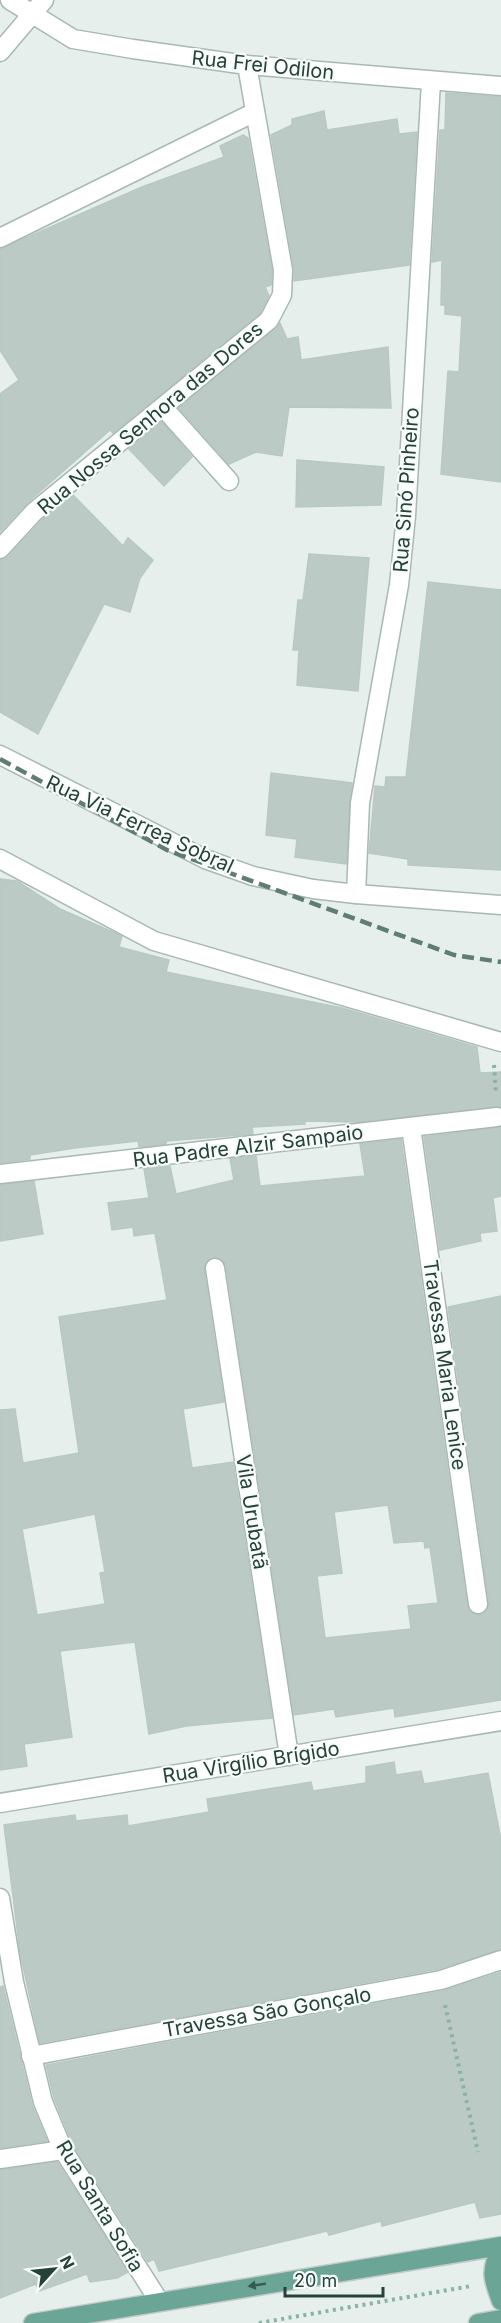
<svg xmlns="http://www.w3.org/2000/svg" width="501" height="2323" viewBox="0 0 501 2323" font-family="Inter,sans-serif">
<rect width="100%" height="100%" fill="#e6efeb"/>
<g fill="#bbcac4" stroke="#b8c9c2" stroke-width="1.5" fill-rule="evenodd">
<polygon points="446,93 501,97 501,482 441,474 448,371 459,372 462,316 445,314 445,305 441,305 442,260 432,262 440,130 445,130"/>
<polygon points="324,111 327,130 397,119 399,134 417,132 409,265 294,281 294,268 271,135 292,125 292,119"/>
<polygon points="243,135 248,138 272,271 271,285 265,287 269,296 260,313 113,433 110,430 27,503 0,532 0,394 19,380 0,350 0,249 142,187 224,157 220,146"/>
<polygon points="280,323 287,339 298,337 301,360 388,347 391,408 289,407 282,456 256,452 229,464 179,408"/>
<polygon points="162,422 192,457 164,486 129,449"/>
<polygon points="297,460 384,467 381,505 296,507"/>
<polygon points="73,495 123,546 128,538 153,560 140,578 130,612 104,604 38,734 0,712 0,560 8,557 42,520"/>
<polygon points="309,554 369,558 358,691 297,685 299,650 293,650 298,600 303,600"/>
<polygon points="428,582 501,590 501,870 408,865 408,859 369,853 375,786 385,787 386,777 406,777"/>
<polygon points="271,773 352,783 346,864 295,857 297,839 266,835"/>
<polygon points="0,879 17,881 60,909 122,936 119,947 169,960 166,972 342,1008 477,1047 480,1073 501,1072 501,1107 356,1122 305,1121 305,1124 252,1127 253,1134 166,1141 166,1144 139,1147 138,1141 75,1148 30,1155 30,1159 0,1163"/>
<polygon points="501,1127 501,1196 493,1198 497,1231 480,1233 481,1241 440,1250 424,1137"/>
<path d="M 401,1139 L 467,1606 L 470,1611 L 479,1615 L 485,1612 L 489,1602 L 448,1307 L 501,1296 L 501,1700 L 395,1717 L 394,1708 L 336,1717 L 334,1709 L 294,1715 L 226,1266 L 223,1261 L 214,1257 L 208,1260 L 204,1270 L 224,1402 L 183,1409 L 192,1468 L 233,1462 L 272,1718 L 186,1726 L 149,1734 L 135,1642 L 60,1651 L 72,1737 L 24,1744 L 27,1766 L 0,1770 L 0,1410 L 15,1409 L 23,1463 L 79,1453 L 59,1317 L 167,1300 L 155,1233 L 134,1236 L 133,1227 L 112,1230 L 108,1203 L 149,1198 L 144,1169 L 170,1166 L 176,1194 L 234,1180 L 230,1159 L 256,1156 L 260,1186 L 365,1176 L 360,1144 ZM 388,1505 L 394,1543 L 424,1541 L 425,1548 L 430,1547 L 438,1603 L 408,1606 L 411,1629 L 325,1638 L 317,1576 L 342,1573 L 334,1512 ZM 95,1514 L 105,1572 L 100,1573 L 105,1604 L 37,1615 L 22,1529 Z"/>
<polygon points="34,1181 43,1234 0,1241 0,1185"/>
<polygon points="394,1762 396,1775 421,1771 424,1784 488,1773 501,1840 501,1949 438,1969 40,2043 20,1952 4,1825 75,1815 76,1821 127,1815 128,1826 209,1812 207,1799 311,1782 313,1791 366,1783 366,1767"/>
<polygon points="501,1972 501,2214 480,2218 475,2202 382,2226 381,2221 329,2235 327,2231 159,2271 154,2259 148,2262 73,2145 54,2098 46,2065 443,1991"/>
<polygon points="3,1986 32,2105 47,2141 0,2148 0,1987"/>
<polygon points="57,2162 128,2272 117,2278 90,2282 87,2274 39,2291 36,2284 0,2298 0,2170"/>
</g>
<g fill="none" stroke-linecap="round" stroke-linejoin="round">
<defs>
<g id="minor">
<polyline points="10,0 73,39 133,49 247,65 501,86"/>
<polyline points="0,52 44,0"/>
<polyline points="0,238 255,112"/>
<polyline points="163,407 229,481"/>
<polyline points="0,549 34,512 269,320 282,295 283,270 247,65"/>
<polyline points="0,755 205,859 253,876 313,889 356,894 501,905"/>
<polyline points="0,859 154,941 501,1042"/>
<polyline points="356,894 360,803 399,585 406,516 431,82"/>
<polyline points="411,1127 478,1604"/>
<polyline points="0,1174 497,1117"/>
<polyline points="215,1268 289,1756"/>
<polyline points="0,1803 501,1721"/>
<polyline points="0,1898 14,1982 43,2102 63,2150 159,2301"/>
<polyline points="31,2056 441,1980 501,1960"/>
<polyline points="0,2159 63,2150"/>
</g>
<g id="major">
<path d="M 501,2250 C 489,2270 493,2280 501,2301"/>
<polyline points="33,2323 501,2246"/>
<polyline points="478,2323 501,2319"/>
</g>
</defs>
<use href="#minor" stroke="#a8b8b2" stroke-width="21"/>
<use href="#major" stroke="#c2cac8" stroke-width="21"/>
<g stroke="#86b3a5" stroke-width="4" stroke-dasharray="3 4.5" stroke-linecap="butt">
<polyline points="494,1065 496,1094"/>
<polyline points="445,2005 478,2152"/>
<polyline points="259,2323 471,2286"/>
</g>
<use href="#minor" stroke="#fff" stroke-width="18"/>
<use href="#major" stroke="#6aa596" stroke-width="18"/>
<polyline stroke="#5f7d75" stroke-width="4.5" stroke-dasharray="12 6" stroke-linecap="butt" points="0,759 167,850 454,955 501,962"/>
</g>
<defs><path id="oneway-solid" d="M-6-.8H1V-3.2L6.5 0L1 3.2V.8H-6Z" transform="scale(1.5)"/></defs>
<use fill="#365b51" href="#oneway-solid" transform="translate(257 2285) rotate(171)"/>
<g text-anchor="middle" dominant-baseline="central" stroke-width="4.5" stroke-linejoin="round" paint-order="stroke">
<g font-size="20" fill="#24423a" stroke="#f7fbf9">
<text transform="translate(263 65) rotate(6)">Rua Frei Odilon</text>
<text transform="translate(150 418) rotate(-40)">Rua Nossa Senhora das Dores</text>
<text transform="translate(406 490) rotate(-86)">Rua Sinó Pinheiro</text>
<text transform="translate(140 824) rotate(25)">Rua Via Ferrea Sobral</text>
<text transform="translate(248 1146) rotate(-7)">Rua Padre Alzir Sampaio</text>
<text transform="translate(445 1365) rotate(82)">Travessa Maria Lenice</text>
<text transform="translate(252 1512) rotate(81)">Vila Urubatã</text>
<text transform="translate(251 1762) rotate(-9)">Rua Virgílio Brígido</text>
<text transform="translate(267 2012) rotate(-10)">Travessa São Gonçalo</text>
<text transform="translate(100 2206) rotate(59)">Rua Santa Sofia</text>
</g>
</g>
<g transform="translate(54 2269) rotate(63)" stroke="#f7fbf9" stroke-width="4.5" paint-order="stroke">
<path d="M0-4.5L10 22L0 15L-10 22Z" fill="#24423a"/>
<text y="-9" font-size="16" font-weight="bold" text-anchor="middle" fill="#24423a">N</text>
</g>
<path d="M285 2287v9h98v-9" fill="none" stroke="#24423a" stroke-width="3"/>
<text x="294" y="2287" font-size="18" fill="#24423a" stroke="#f7fbf9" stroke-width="4.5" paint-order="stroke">20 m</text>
</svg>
